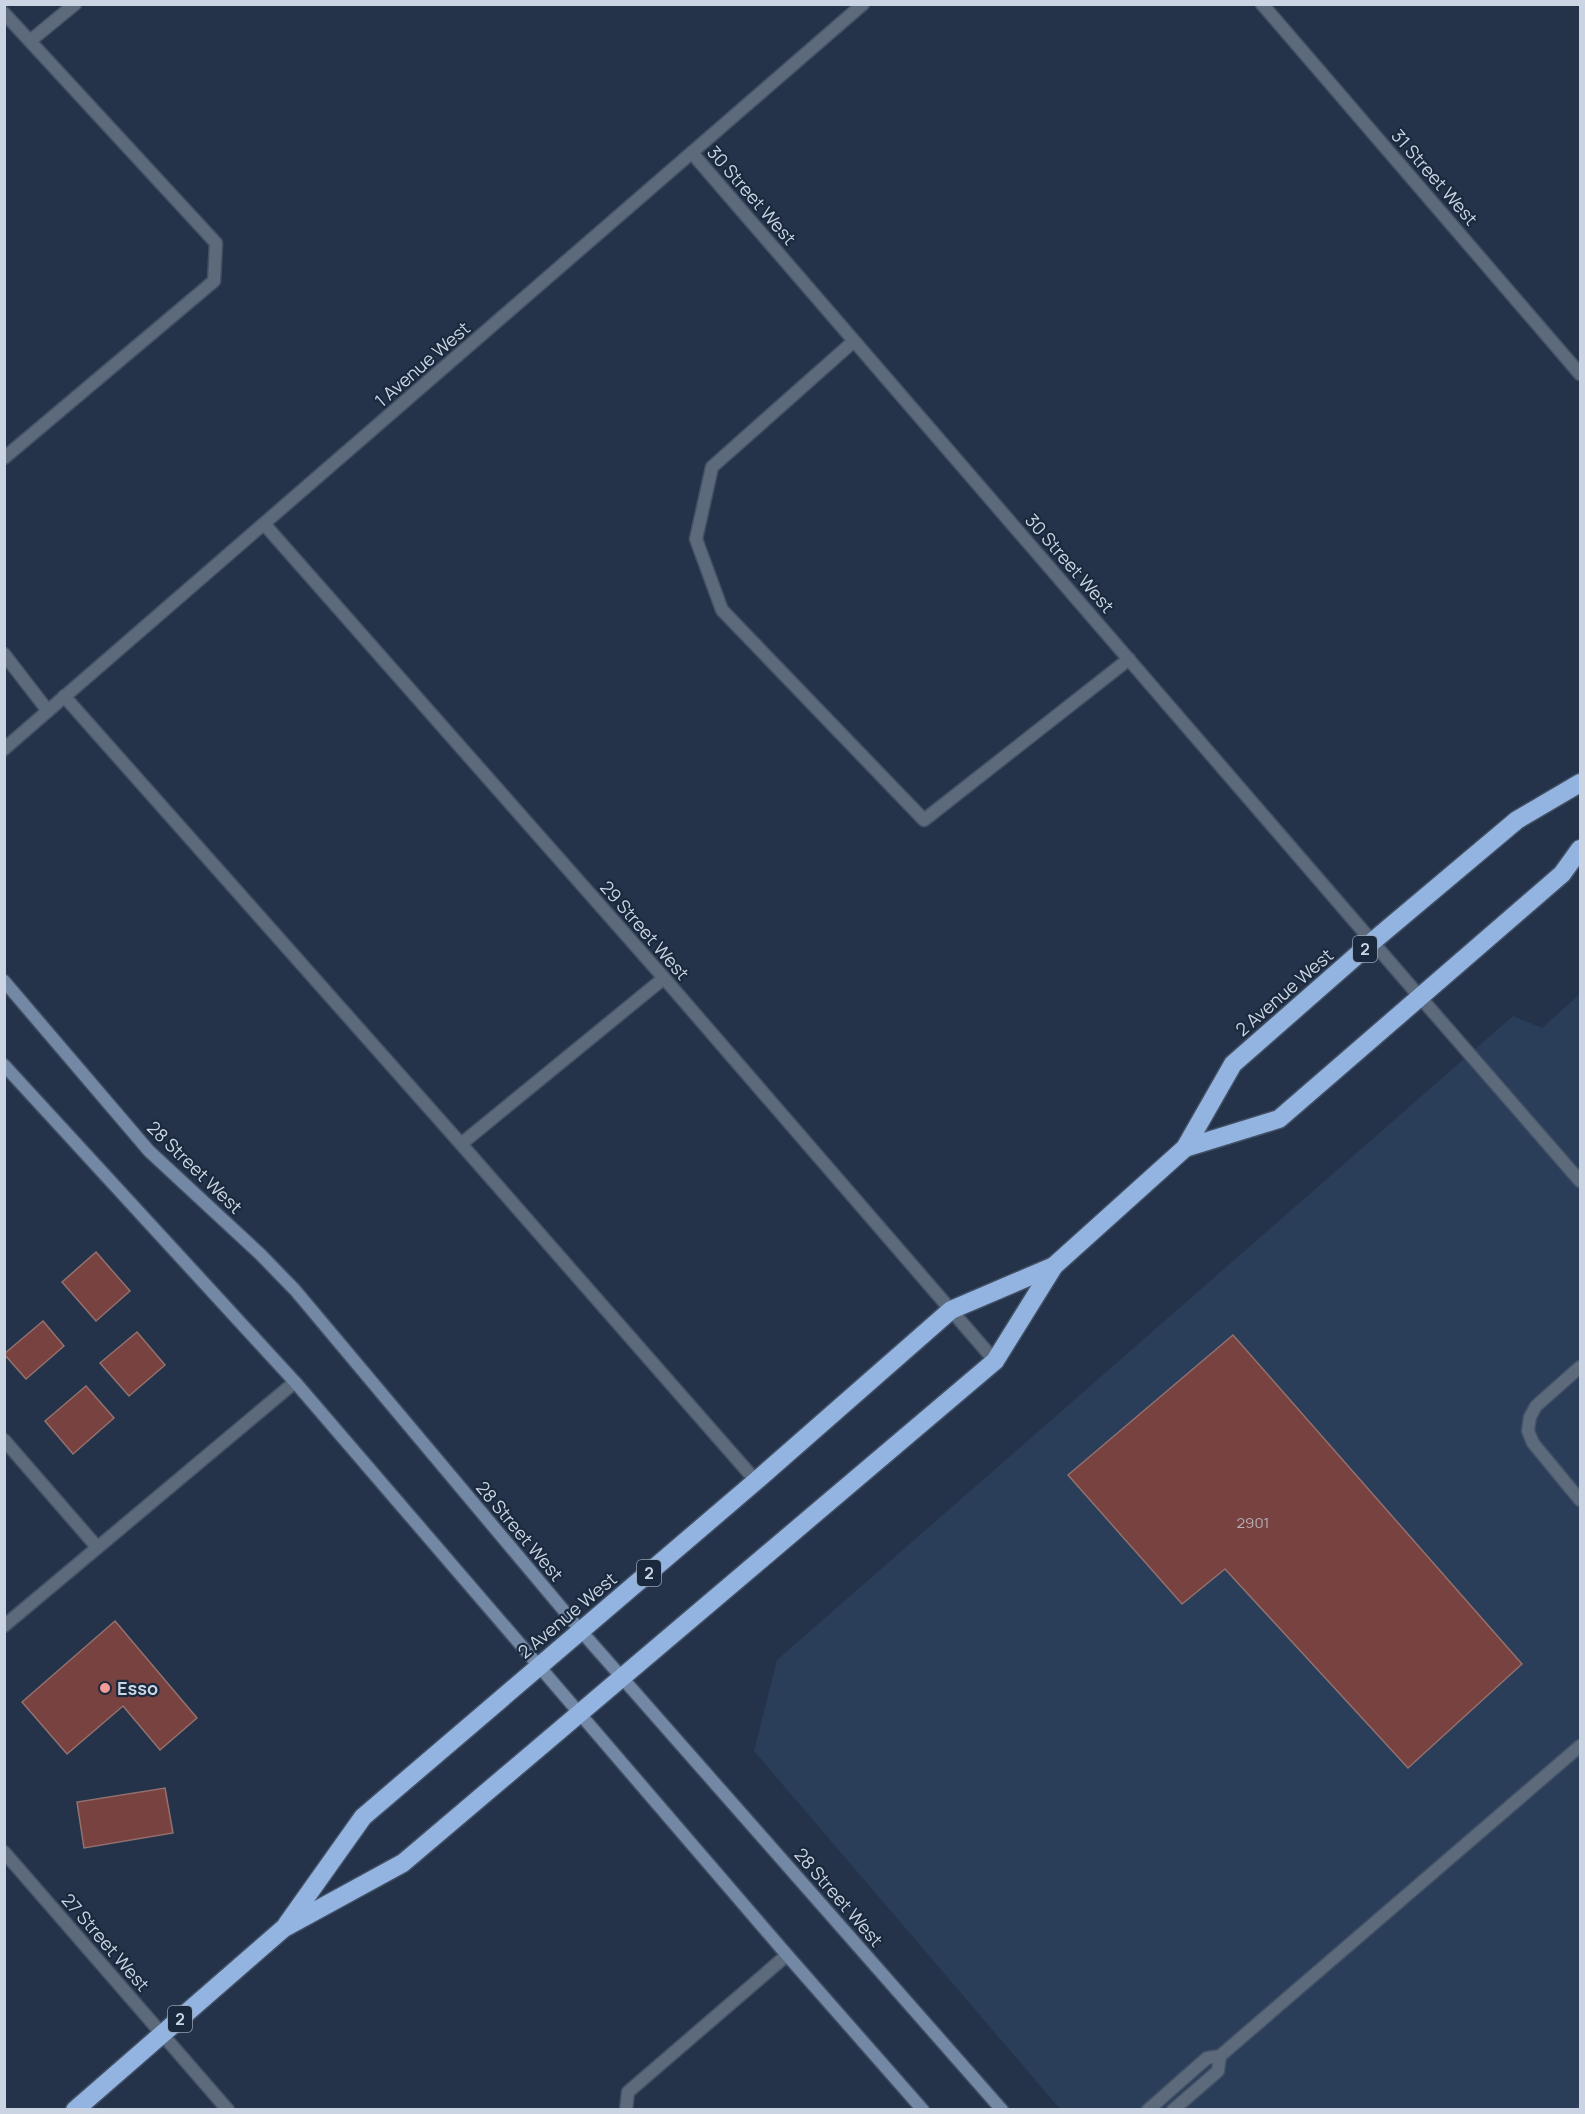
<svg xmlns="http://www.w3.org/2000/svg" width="1585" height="2114" viewBox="0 0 1585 2114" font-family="Manrope,sans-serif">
<rect width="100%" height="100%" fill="#243349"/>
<polygon fill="#2a3d59" points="1580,994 1580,2109 1060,2109 754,1751 777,1660 1513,1016 1542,1028"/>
<g fill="#784240" stroke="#93716e" stroke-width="1.5">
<polygon points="96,1252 130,1291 96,1321 62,1282"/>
<polygon points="43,1321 64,1346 26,1379 4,1354"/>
<polygon points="137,1332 165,1365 129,1396 100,1363"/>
<polygon points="1233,1335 1522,1664 1408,1768 1225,1569 1182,1604 1068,1475"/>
<polygon points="86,1386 114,1418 73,1454 45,1421"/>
<polygon points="115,1621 197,1718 160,1750 123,1706 67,1754 22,1702"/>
<polygon points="165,1788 173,1833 84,1848 77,1802"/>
</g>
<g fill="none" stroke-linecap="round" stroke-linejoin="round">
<defs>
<g id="lane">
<polyline points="854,341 712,467 696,539 722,610 924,820 1129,659"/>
<polyline points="64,696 461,1144 756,1481"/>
<polyline points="1420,997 1580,1181"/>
<polyline points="461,1144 664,978"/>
<polyline points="1580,1367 1536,1406 1530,1417 1528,1431 1533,1443 1580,1500"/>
<polyline points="4,1440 97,1547"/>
<polyline points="4,1626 295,1382"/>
<polyline points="626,2110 628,2092 787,1955"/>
<polyline points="1148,2110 1207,2058 1220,2056 1580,1746"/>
<polyline points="1173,2110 1218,2071 1220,2056"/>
</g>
<g id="street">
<polyline points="1262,4 1580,374"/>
<polyline points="4,13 216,243 214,281 4,458"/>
<polyline points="30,41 75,4"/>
<polyline points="692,153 1420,997"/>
<polyline points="265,525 664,978 995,1361"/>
<polyline points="4,654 48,711"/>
<polyline points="4,749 863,4"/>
<polyline points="4,1852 228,2110"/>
</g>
<g id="secondary">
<polyline points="4,981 149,1151 260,1254 295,1290 581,1631 1002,2110"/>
<polyline points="4,1065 295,1382 787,1955 923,2110"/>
</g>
<g id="highway">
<polyline points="1185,1148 1279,1119 1562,874 1580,849"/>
<polyline points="287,1924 363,1817 756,1481 951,1310 1054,1266"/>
<polyline points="75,2110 284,1928 403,1863 995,1361 1054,1266 1185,1148 1233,1064 1372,942 1517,820 1580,783"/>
</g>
</defs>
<use href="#lane" stroke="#425065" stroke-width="15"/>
<use href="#street" stroke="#425065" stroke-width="15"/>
<use href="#secondary" stroke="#425065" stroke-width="15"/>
<use href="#highway" stroke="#425065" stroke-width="21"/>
<use href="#lane" stroke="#5c6a7c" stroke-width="12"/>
<use href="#street" stroke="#5c6a7c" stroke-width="12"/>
<use href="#secondary" stroke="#7388a5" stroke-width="12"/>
<use href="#highway" stroke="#93b4e1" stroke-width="18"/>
</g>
<circle fill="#f59b97" stroke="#1a293e" stroke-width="2" cx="105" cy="1688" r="6"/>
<g text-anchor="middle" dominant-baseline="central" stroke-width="4.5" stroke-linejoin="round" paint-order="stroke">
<g font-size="15" fill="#b6b0ba">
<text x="1253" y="1522">2901</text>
</g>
<g fill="#1a293e" stroke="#95a1b1" stroke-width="1.5">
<rect x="1353" y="936" width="24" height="26" rx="4.5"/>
<rect x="637" y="1560" width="24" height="26" rx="4.5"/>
<rect x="168" y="2006" width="24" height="26" rx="4.5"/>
</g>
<g font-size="16" font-weight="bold" fill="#cad4e2">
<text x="1365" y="949">2</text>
<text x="649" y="1573">2</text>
<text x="180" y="2019">2</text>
</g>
<g font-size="18" fill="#cad4e2" stroke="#1a293e">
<text transform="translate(1435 177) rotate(49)">31 Street West</text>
<text transform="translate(752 195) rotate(49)">30 Street West</text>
<text transform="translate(422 364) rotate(-41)">1 Avenue West</text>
<text transform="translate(1070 563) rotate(49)">30 Street West</text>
<text transform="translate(645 930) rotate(49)">29 Street West</text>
<text transform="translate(1284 992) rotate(-41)">2 Avenue West</text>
<text transform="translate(195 1167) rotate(44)">28 Street West</text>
<text transform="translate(520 1531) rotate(50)">28 Street West</text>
<text transform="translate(567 1615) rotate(-40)">2 Avenue West</text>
<text transform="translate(839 1897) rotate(49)">28 Street West</text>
<text transform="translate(106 1942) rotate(49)">27 Street West</text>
</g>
<g font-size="18" font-weight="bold" fill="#cad4e2" stroke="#1a293e" text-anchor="start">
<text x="117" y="1688">Esso</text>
</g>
</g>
<rect width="1585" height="2114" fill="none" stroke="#cad4e2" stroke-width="12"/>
</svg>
